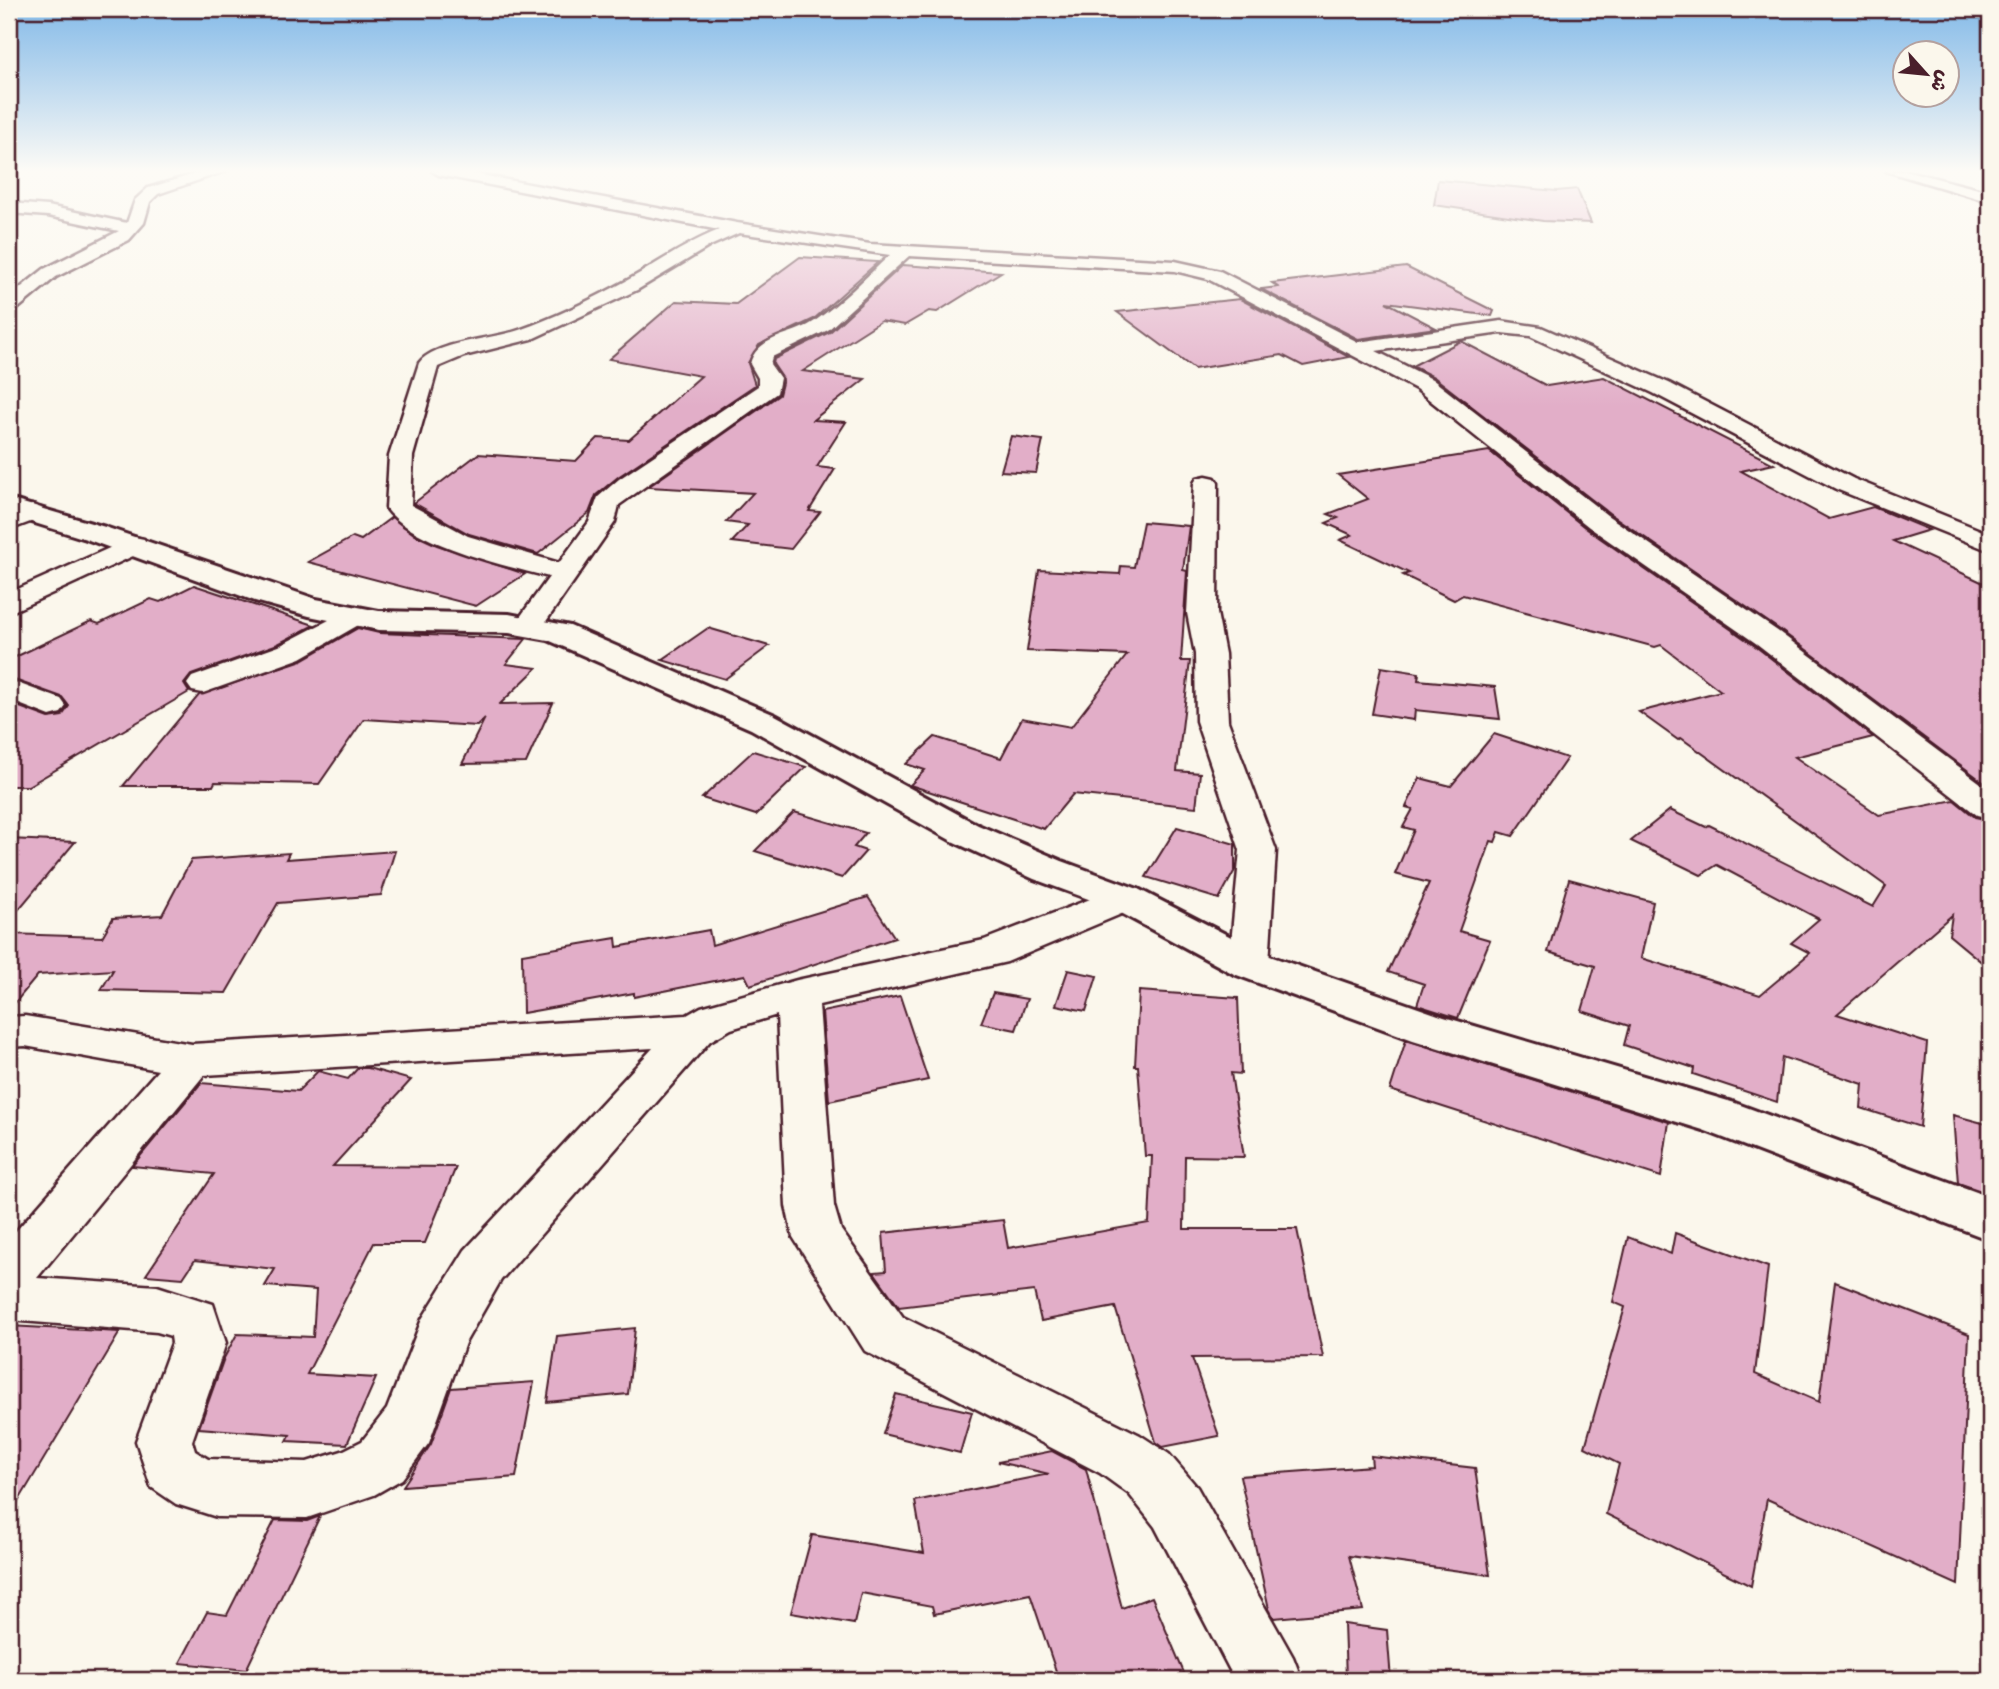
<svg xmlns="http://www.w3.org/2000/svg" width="1999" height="1689" viewBox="0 0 1999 1689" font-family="Delius,'Playpen Sans Arabic',sans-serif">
<rect width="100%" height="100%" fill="#fbf7ec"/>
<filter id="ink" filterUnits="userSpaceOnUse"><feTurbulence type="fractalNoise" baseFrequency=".0143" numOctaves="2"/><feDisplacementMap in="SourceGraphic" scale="14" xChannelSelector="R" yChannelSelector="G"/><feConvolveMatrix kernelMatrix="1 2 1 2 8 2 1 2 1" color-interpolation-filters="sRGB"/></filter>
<g filter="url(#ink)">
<g fill="#e2aec8" stroke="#4a1f2b" stroke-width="2">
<polygon points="1438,180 1557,191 1577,189 1591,223 1543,221 1434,205"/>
<polygon points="800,257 878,262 814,319 759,345 748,363 755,385 618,477 596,495 589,513 538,554 469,534 414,503 478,454 576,461 598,438 629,440 701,376 609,359 676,301 736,304"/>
<polygon points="903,265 1001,272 937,312 929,311 905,325 881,321 803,371 865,379 813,420 846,422 817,467 835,469 809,511 820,512 791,549 732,542 748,525 726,522 753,493 648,487 779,395 783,379 773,364 774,359 830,332"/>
<polygon points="1406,267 1494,311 1492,316 1386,302 1436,328 1358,339 1261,289 1278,287 1272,283"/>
<polygon points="1240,299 1349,357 1303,366 1282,355 1194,369 1117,312"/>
<polygon points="1461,341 1547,386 1604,377 1774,464 1741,471 1829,519 1873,507 1929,530 1893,541 1990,586 1990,787 1780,630 1609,513 1434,377 1412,366"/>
<polygon points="1011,436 1043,440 1036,473 1001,471"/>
<polygon points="1489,451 1587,529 1755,646 1873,737 1795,757 1879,815 1954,800 1975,817 1990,820 1990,969 1949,935 1952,915 1837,1014 1927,1043 1920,1127 1861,1108 1863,1084 1782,1057 1777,1102 1693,1074 1694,1068 1624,1045 1629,1026 1582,1011 1595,966 1548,952 1569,879 1653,902 1641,958 1760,995 1810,953 1791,943 1819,919 1717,865 1701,875 1631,841 1670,810 1706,827 1709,825 1873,907 1886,886 1681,738 1678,740 1639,712 1721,691 1661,645 1655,647 1463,595 1454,600 1403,575 1409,573 1340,540 1352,535 1326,523 1338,518 1328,514 1368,499 1338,475"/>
<polygon points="392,517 415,535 437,545 525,574 476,606 308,562 353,537 361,540"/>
<polygon points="1143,522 1189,526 1183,570 1187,571 1181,661 1190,661 1177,771 1200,773 1196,807 1073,794 1044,829 910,785 925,770 906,764 935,737 1001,758 1022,718 1071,727 1127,655 1027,651 1039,570 1120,574 1121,566 1134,567"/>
<polygon points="194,585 314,625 278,644 191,675 184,684 189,692 28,786 9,786 9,703 49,718 62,716 69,706 62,697 9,678 9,660 91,621 99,624 151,599 160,602"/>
<polygon points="358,628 379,633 526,639 506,664 537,668 500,704 553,703 526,763 462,764 485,718 477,726 364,719 319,784 215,782 213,786 123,786 199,695 302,660"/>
<polygon points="708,628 769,646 725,679 662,660"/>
<polygon points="1381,667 1419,673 1418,680 1495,687 1500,719 1415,710 1414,720 1372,714"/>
<polygon points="1494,734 1567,758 1513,836 1499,832 1495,842 1491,841 1459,931 1490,940 1458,1018 1417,1005 1424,984 1388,972 1429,883 1395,874 1414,830 1403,827 1413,809 1406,807 1420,778 1451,786"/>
<polygon points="753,751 806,767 756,815 702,798"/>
<polygon points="794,812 866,833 854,847 866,851 842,878 755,851"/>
<polygon points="1177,827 1235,844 1235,870 1219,899 1146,877"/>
<polygon points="9,839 75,842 9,921"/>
<polygon points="395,851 381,895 278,903 226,993 101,990 113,970 38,975 9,1010 9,934 102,937 113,918 162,915 191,860 289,853 286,859"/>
<polygon points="868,897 895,938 750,985 745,975 634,997 634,993 523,1013 522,954 616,938 617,947 709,930 712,945"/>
<polygon points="1068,970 1097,976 1086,1011 1056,1005"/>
<polygon points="1139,991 1238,998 1241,1074 1231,1073 1244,1157 1185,1156 1184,1229 1297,1229 1323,1357 1192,1358 1219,1436 1163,1447 1156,1442 1115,1307 1041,1321 1034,1291 899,1307 874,1272 886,1271 883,1233 1003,1220 1008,1248 1149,1223 1152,1156 1145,1156 1138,1066 1135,1066"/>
<polygon points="993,993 1027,999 1016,1030 981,1023"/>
<polygon points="900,996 928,1080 829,1101 822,1012"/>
<polygon points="1406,1040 1669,1122 1661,1177 1390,1090"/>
<polygon points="358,1068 368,1068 411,1080 333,1166 456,1167 425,1243 374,1243 307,1374 376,1378 347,1444 287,1441 290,1435 199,1428 224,1358 237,1334 313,1337 316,1290 265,1286 275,1269 195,1260 183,1278 146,1275 214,1174 132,1166 201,1083 298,1091 318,1071 348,1079"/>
<polygon points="1953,1115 1990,1125 1990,1194 1958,1183"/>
<polygon points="1675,1233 1768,1267 1755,1374 1819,1402 1835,1282 1969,1334 1958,1585 1767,1499 1751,1586 1606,1514 1619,1464 1585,1447 1625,1307 1613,1302 1628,1237 1671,1254"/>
<polygon points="9,1326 120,1332 9,1517"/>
<polygon points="635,1328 628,1394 547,1402 557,1336"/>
<polygon points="534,1382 516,1477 403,1486 431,1444 451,1388"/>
<polygon points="896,1394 972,1412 960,1453 883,1434"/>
<polygon points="1052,1451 1086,1469 1122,1608 1152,1597 1187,1680 1059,1680 1030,1594 934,1614 932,1606 861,1593 854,1624 791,1613 812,1535 924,1553 915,1501 1049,1474 998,1462"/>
<polygon points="1371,1456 1475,1468 1490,1575 1349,1556 1363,1610 1274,1618 1269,1609 1240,1476 1372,1466"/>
<polygon points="320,1516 246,1670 180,1663 207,1612 227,1615 275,1520 307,1521"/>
<polygon points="1344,1624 1387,1630 1391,1680 1346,1678"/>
</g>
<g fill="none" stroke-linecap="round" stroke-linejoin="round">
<defs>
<g id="street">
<polygon points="205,171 226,171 158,194 150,202 144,223 129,240 56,277 16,310 9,312 9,297 44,269 119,231 48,216 9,213 9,203 48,206 127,223 135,200 148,188"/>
<path d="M 432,171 L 460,171 L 737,223 L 870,244 L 1175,261 L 1220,271 L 1358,342 L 1501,321 L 1541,327 L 1669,383 L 1854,479 L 1990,534 L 1990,551 L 1836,489 L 1653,393 L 1530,336 L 1501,333 L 1376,351 L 1432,379 L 1607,515 L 1779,632 L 1990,790 L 1990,818 L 1977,815 L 1757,644 L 1589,527 L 1416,389 L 1208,279 L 1175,271 L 909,256 L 828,330 L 772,357 L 770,364 L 780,378 L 777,393 L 619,505 L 615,522 L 540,630 L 530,633 L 520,630 L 515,624 L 549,577 C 508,567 411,544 386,508 L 389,456 L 419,363 C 433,342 495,339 519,330 C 554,318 593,299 626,281 C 657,264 686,243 719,230 L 439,175 ZM 739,233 L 890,255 C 866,277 842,302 815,321 C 794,336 757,335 750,364 L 758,378 L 758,386 L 619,479 L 598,497 L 589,522 L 559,563 L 468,536 L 411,505 L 413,456 L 438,367 L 464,356 L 532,339 L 637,290 L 710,246 Z"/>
<polygon points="1886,171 1908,171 1990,192 1990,202"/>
<polygon points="1206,476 1215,478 1218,483 1217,613 1225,654 1228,721 1276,850 1269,964 1263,974 1249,978 1235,974 1229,964 1240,850 1196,721 1195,654 1187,613 1194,483 1197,478"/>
<polygon points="32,505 41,508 45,513 41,518 9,530 9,513"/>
<polygon points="134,537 144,539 147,545 144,551 9,613 9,593"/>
<polygon points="352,608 362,611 367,617 362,623 301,658 203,693 192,691 187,684 192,677 279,646"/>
<polygon points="9,680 61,699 66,706 61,713 50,716 9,700"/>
<path d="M 1124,886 L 1138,889 L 1143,898 L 1138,907 L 1007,962 L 819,1005 L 834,1206 L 841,1230 L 903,1317 L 1140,1435 L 1169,1454 L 1197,1487 L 1293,1657 L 1302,1680 L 1235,1680 L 1155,1527 L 1129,1494 L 1100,1473 L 865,1351 L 793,1237 L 786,1206 L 777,1015 L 731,1029 L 710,1041 L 501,1280 L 465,1343 L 429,1443 L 402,1479 L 374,1495 L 307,1518 L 217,1517 L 176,1504 L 151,1487 L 136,1441 L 172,1343 L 171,1336 L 157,1332 L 9,1320 L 9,1239 L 158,1070 L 25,1046 L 9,1047 L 9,1017 L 25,1016 L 192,1044 L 687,1015 L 701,1007 L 797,980 L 984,940 ZM 653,1048 L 465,1250 L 422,1319 L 387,1409 L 362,1441 L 342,1451 L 307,1462 L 208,1459 L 195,1451 L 192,1441 L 226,1343 L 213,1304 L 157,1286 L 37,1278 L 204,1075 Z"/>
</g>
<polygon id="secondary" points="9,499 105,527 316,599 379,611 509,614 570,626 775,715 978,825 1062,861 1138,889 1264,954 1444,1017 1735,1103 1990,1197 1990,1240 1703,1130 1413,1040 1234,974 1110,907 1034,879 952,841 751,729 548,640 509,633 379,630 309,616 255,601 86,539 9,515"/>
</defs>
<use href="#street" stroke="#4a1f2b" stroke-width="5"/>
<use href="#secondary" stroke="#4a1f2b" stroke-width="6"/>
<use href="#street" fill="#fbf7ec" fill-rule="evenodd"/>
<use href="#secondary" fill="#fbf7ec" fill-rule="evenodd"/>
</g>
</g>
<linearGradient id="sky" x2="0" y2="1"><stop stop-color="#82b9e8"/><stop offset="0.42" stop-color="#fdfbf6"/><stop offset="1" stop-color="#fdfbf6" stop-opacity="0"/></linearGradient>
<rect width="1999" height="407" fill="url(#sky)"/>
<rect width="1999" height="1689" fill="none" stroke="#fbf7ec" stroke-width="35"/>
<rect x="18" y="18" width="1964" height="1654" fill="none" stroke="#4a1f2b" stroke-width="2.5" filter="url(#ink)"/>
<g transform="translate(1926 74) rotate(117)"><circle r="33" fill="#fbf7ec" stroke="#b4a19f" stroke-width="2"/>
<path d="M0-5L12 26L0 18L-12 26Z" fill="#4a1f2b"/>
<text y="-10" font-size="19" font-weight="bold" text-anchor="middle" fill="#4a1f2b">ش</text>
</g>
</svg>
